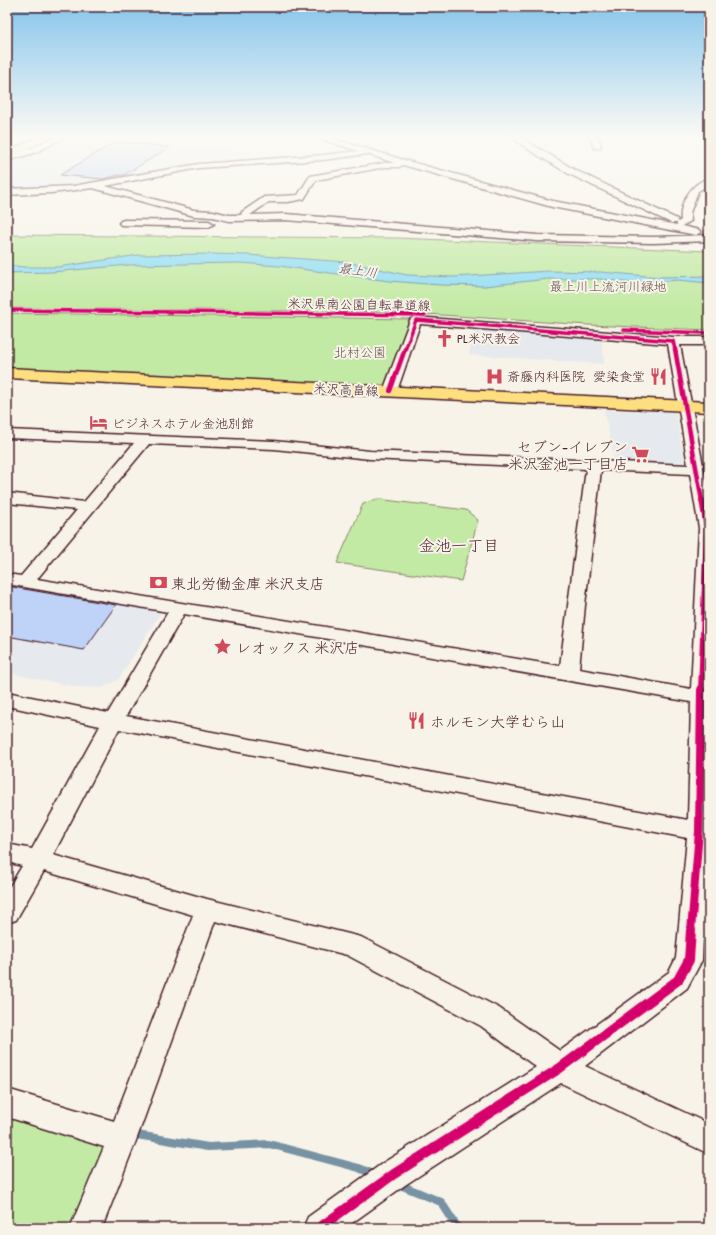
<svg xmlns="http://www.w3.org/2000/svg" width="716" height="1235" viewBox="0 0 716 1235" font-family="'Patrick Hand','Klee One',sans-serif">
<rect width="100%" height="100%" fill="#f7f3e8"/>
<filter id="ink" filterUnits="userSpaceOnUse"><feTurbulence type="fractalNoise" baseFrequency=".025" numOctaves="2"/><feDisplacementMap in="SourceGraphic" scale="8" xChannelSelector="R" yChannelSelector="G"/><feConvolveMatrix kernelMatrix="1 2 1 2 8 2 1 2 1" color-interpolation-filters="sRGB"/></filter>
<g filter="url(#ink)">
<g fill="#e6e9ed">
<polygon points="65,137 90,137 252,152 242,159 198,163 90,182 7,189 7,180 13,173 7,173 7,163 38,151"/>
<polygon points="474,327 601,337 604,364 469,355"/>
<polygon points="604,410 676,412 685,465 615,461"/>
<polygon points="7,582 163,609 118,680 101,688 78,687 7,673"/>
</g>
<g fill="#c3eaa4" stroke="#868468">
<polygon points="7,235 397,238 709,251 709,330 588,325 397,312 7,308"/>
<polygon points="7,313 410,319 384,386 7,369"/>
<polygon points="377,499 466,510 478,520 461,581 337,563 363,504"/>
<polygon points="7,1114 110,1142 74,1228 7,1228"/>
</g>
<polygon fill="#93def3" stroke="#7692a3" points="212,254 248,255 347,262 407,275 454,277 549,271 600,272 660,277 709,276 709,283 677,280 638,284 600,279 548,279 485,286 440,285 389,281 279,266 240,263 129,265 52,272 7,273 7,265 24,267 58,267 139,255"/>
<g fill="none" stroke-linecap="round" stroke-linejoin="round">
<g stroke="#7692a3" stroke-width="8">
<polyline points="131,1134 208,1147 269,1144 359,1168 375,1175"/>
<polyline points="398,1184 441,1202 458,1228"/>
</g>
</g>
<g fill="#bfd3f8" stroke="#4a1f2b">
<polygon points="118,142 170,147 124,175 119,175 103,179 60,175 110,145"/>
<polygon points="7,586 116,605 84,650 7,636"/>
</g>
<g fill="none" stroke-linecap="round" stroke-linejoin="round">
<defs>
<g id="minor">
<polygon points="54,137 64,137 37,152 7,161 7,156 31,148"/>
<path d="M 315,137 L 327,137 L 411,162 L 553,201 L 677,225 L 677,223 L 671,223 L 569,174 L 531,151 L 511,137 L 520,137 L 575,170 L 677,219 L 678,222 L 681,220 C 679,202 692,183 709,178 L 709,185 L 698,191 L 690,213 L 691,221 L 682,226 L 699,230 L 701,232 L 696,235 L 552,207 L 403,165 L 399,167 L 385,167 L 316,180 L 304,199 L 288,202 L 269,202 L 250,215 L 286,214 L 537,235 L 654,237 L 709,235 L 709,241 L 654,243 L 537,241 L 286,220 L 229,221 L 213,217 L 194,216 L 93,188 L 51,193 L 7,195 L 7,189 L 73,186 L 199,164 L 323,155 L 358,151 ZM 367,154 L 395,163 L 385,163 L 310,176 L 298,195 L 264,197 L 242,212 L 241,215 L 229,215 L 213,211 L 194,210 L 105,186 L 199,168 L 323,160 Z"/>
<polygon points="590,137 598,137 601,146 600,148 594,148"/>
<polygon points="124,220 209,221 214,224 209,227 121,225 119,223 121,221"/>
<path d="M 416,317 L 673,337 L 709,337 L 709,345 L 680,345 L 709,497 L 709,851 L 704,919 L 709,919 L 709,941 L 703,940 L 702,960 L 687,988 L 585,1066 L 709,1124 L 709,1154 L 561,1083 L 405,1185 L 345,1228 L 303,1228 L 308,1217 L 383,1163 L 536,1067 L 481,1026 L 347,955 L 215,921 L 137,1138 L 102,1228 L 70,1228 L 104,1147 L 7,1117 L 7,1089 L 114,1121 L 193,915 L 44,871 L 16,920 L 7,923 L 7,891 L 22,866 L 7,862 L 7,844 L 32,849 L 100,726 L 7,706 L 7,692 L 108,713 L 168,612 L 7,584 L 7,574 L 21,576 L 77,510 L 7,503 L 7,493 L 84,502 L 134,443 L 7,438 L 7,430 L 274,441 L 370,451 L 688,465 L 668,344 L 420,324 L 397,391 L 395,394 L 385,394 L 383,391 L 410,320 L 412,318 ZM 149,444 L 274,449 L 370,459 L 586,469 L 560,666 L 37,579 ZM 601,470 L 690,474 L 699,528 L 691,689 L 579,669 L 585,605 ZM 184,614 L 691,702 L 688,820 L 126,716 ZM 119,729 L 687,838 L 676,958 L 669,972 L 560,1051 L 499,1008 L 361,937 L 207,899 L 53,855 Z"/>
</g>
<g id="major">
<polygon points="38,137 51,137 7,159 7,152"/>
<polygon points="7,368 709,402 709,412 7,378"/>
</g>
</defs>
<use href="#minor" stroke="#4a1f2b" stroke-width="3"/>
<use href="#major" stroke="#4a1f2b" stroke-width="3"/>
<use href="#minor" fill="#f7f3e8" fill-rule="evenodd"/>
<use href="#major" fill="#fedf80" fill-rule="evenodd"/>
<defs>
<g id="cycleway-far4">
<polyline points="7,310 425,315"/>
<polyline points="624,330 709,333"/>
<polyline points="405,350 416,320 673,341 675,350"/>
</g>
<g id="cycleway-far3">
<polyline points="675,349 702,501"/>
<polyline points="390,391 405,349"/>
</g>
<polyline id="cycleway-far2" points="701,691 707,528 702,500"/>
<polyline id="cycleway-far1" points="691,931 699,831 701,690"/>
<polyline id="cycleway" points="319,1228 394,1174 560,1068 678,980 689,960 691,930"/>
</defs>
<use href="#cycleway-far4" stroke="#f7f3e8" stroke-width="5"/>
<use href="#cycleway-far3" stroke="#f7f3e8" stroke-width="6"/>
<use href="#cycleway-far2" stroke="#f7f3e8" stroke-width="8"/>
<use href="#cycleway-far1" stroke="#f7f3e8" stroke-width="10"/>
<use href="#cycleway" stroke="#f7f3e8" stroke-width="12"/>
<use href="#cycleway-far4" stroke="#d6006c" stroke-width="3.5"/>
<use href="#cycleway-far3" stroke="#d6006c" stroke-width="4.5"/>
<use href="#cycleway-far2" stroke="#d6006c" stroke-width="6"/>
<use href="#cycleway-far1" stroke="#d6006c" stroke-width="8"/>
<use href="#cycleway" stroke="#d6006c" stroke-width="10"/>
</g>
</g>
<linearGradient id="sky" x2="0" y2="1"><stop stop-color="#86c5ec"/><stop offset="0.44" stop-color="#fbfaf5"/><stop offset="1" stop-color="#fbfaf5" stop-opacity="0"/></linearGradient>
<rect width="716" height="310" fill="url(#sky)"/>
<defs>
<symbol id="church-bare" viewBox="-9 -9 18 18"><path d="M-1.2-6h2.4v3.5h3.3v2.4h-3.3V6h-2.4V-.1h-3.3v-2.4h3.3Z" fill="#d1495b" stroke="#f7f3e8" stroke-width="2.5" paint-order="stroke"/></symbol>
<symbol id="hospital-bare" viewBox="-9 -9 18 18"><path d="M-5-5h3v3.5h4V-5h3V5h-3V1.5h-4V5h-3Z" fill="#d1495b" stroke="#f7f3e8" stroke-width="2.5" paint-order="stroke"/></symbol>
<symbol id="restaurant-bare" viewBox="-9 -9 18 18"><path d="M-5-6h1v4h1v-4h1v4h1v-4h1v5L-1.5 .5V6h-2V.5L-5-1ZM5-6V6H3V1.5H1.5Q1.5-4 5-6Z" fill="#d1495b" stroke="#f7f3e8" stroke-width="2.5" paint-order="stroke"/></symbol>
<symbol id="hotel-bare" viewBox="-9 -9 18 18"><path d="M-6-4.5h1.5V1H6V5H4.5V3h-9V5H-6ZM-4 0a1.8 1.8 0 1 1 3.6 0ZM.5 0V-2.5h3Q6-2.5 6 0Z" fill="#d1495b" stroke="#f7f3e8" stroke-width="2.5" paint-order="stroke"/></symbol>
<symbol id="supermarket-bare" viewBox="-9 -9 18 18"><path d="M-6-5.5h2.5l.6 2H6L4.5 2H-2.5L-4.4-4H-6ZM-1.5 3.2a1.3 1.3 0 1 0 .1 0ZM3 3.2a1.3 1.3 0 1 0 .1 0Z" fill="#d1495b" stroke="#f7f3e8" stroke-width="2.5" paint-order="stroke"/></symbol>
<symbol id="bank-bare" viewBox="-9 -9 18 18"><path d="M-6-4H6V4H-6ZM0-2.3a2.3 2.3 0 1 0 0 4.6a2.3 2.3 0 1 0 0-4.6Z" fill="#d1495b" stroke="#f7f3e8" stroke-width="2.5" paint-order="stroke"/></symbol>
<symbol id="sight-bare" viewBox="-9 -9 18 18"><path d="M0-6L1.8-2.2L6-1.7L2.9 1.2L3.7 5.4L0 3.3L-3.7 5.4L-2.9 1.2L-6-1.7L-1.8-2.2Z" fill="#d1495b" stroke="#f7f3e8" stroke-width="2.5" paint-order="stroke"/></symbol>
</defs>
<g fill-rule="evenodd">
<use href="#church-bare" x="432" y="326" width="25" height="25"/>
<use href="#hospital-bare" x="482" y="364" width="25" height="25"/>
<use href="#restaurant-bare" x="646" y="364" width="25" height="25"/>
<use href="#hotel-bare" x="86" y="410" width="25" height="25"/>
<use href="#supermarket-bare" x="628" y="442" width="25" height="25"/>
<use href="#bank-bare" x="146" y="570" width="25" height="25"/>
<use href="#sight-bare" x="210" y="634" width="25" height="25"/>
<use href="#restaurant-bare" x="404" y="708" width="25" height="25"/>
</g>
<g text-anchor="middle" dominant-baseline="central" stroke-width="4" stroke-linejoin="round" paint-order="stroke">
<g font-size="13" font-style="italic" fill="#5c4f5d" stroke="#f7f3e8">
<text transform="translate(358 270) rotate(8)">最上川</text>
</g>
<g font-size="13" fill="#685249" stroke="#f7f3e8">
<text x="608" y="286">最上川上流河川緑地</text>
<text x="360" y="352">北村公園</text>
</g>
<g font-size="13" fill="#4a1f2b" stroke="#f7f3e8">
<text transform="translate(359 304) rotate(1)">米沢県南公園自転車道線</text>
<text transform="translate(346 389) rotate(3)">米沢高畠線</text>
</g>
<g font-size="13" fill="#4a1f2b" stroke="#f7f3e8" text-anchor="start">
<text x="457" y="338">PL米沢教会</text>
<text x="507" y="376">斎藤内科医院</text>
<text x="645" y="376" text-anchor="end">愛染食堂</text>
<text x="112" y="423">ビジネスホテル金池別館</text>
</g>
<g font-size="15" fill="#4a1f2b" stroke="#f7f3e8" text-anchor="start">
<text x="628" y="446" text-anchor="end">セブン-イレブン<tspan x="628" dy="17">米沢金池一丁目店</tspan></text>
<text x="171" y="583">東北労働金庫 米沢支店</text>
<text x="236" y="647">レオックス 米沢店</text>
<text x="430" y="721">ホルモン大学むら山</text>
</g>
<g font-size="16" fill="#4a1f2b" stroke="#f7f3e8">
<text x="459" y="545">金池一丁目</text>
</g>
</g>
<rect width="716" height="1235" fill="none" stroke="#f7f3e8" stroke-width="24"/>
<rect x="12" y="12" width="692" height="1211" fill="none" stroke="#4a1f2b" stroke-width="1.5" filter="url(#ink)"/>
</svg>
